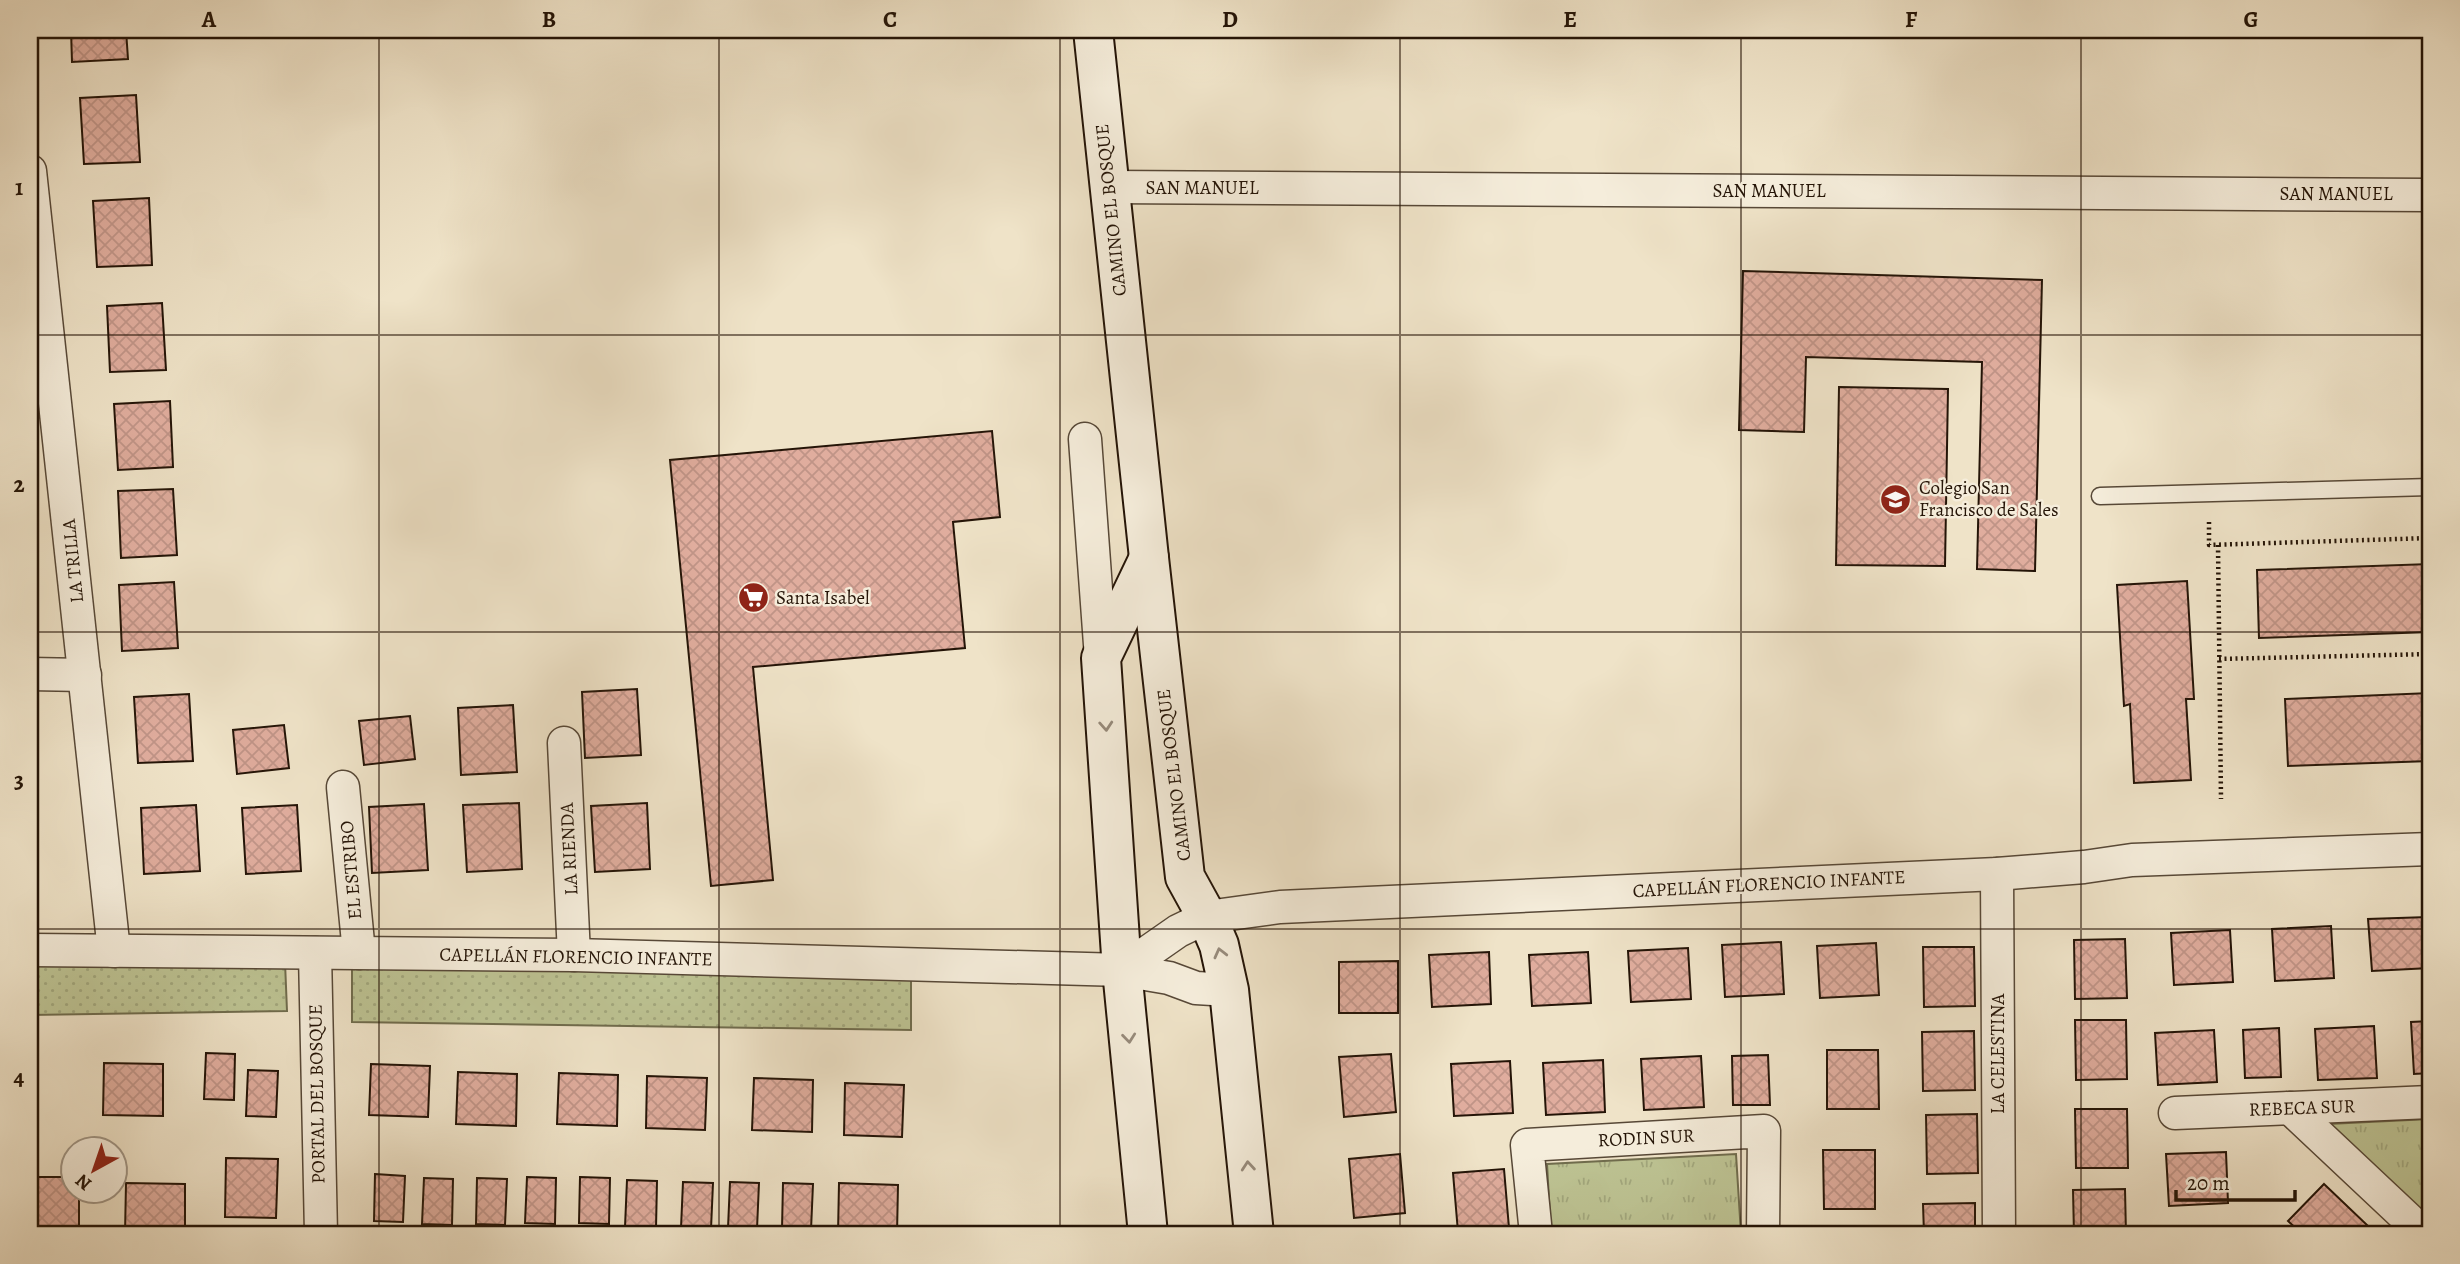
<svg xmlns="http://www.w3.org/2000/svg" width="2460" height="1264" viewBox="0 0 2460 1264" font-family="Alegreya,serif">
<defs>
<pattern id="grass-dots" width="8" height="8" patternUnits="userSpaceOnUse" patternTransform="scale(1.75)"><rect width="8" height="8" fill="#bdc393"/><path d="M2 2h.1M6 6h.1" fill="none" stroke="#a2a77d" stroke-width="1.8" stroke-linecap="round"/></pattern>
<pattern id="park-tufts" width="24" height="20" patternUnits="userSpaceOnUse" patternTransform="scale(1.75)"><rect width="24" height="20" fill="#bdc393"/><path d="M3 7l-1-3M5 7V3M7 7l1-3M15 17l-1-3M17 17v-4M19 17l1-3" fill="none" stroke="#a2a77d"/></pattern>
<pattern id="building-cross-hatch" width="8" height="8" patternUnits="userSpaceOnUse" patternTransform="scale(1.75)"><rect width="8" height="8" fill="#e0ad9e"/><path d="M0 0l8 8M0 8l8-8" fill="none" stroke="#c09487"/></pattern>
</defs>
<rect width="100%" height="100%" fill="#efe3c8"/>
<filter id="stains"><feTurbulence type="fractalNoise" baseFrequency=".00286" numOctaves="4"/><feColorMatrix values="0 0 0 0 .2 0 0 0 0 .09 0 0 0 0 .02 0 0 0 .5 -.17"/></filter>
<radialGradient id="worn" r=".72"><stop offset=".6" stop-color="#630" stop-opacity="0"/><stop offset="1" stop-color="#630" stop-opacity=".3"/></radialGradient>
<g fill="url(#grass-dots)" stroke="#706c4d" stroke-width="2">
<polygon points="285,962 287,1011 30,1015 30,965"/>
<polygon points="352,967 911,975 911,1030 352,1022"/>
</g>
<g fill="url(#park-tufts)" stroke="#706c4d" stroke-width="2">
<polygon points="2430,1119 2430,1221 2328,1124"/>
<polygon points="1736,1154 1741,1234 1551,1234 1547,1164"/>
</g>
<g fill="url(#building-cross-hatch)" stroke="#241407" stroke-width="2">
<polygon points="71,30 126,30 128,59 72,62"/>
<polygon points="136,95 140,162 84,164 80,98"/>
<polygon points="149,198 152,265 97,267 93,201"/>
<polygon points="1743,271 2042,280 2035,571 1977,569 1982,362 1806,357 1804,432 1739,430"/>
<polygon points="162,303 166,370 110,372 107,306"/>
<polygon points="1839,387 1948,389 1945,566 1836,565"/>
<polygon points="170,401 173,467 118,470 114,404"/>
<polygon points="992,431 1000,517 953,522 965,648 753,667 773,880 711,886 670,460"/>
<polygon points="173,489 177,555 121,558 118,491"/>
<polygon points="2430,564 2430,632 2259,638 2257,570"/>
<polygon points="2187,581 2194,699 2186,699 2191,780 2134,783 2130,704 2124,706 2117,585"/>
<polygon points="174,582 178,648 122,651 119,585"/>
<polygon points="637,689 641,755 585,758 582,692"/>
<polygon points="2430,693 2430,761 2288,766 2285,699"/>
<polygon points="189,694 193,761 138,763 134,697"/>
<polygon points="513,705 517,772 461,775 458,708"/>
<polygon points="30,707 34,707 33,759 30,759"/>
<polygon points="410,716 415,759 364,765 359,721"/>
<polygon points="284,725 289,768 237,774 233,730"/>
<polygon points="519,803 522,869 467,872 463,805"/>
<polygon points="647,803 650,869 595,872 591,806"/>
<polygon points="424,804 428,870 372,873 369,807"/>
<polygon points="196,805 200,871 144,874 141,808"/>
<polygon points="297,805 301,871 246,874 242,808"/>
<polygon points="2428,917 2430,968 2372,971 2368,919"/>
<polygon points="2331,926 2334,978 2275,981 2272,929"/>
<polygon points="2230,930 2233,982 2174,985 2171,933"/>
<polygon points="2125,939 2127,998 2075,999 2074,940"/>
<polygon points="1781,942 1784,994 1725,997 1722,945"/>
<polygon points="1876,943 1879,995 1820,998 1817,946"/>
<polygon points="1923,947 1974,947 1975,1006 1924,1007"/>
<polygon points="1688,948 1691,999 1631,1002 1628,951"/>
<polygon points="1489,952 1491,1004 1432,1007 1429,955"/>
<polygon points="1588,952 1591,1003 1532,1006 1529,955"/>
<polygon points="1398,961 1398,1013 1339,1013 1339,962"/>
<polygon points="2075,1020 2126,1020 2127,1079 2076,1080"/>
<polygon points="2430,1021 2430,1073 2414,1074 2411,1022"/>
<polygon points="2374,1026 2377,1078 2318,1080 2315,1029"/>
<polygon points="2279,1028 2281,1077 2245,1078 2243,1030"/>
<polygon points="2214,1030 2217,1082 2158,1085 2155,1033"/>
<polygon points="1974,1031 1975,1090 1923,1091 1922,1032"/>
<polygon points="1827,1050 1878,1050 1879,1109 1827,1109"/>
<polygon points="206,1053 235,1054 234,1100 204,1099"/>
<polygon points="1391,1054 1396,1112 1344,1117 1339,1057"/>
<polygon points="1768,1055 1770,1105 1733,1105 1732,1056"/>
<polygon points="1701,1056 1704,1107 1644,1110 1641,1059"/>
<polygon points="1603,1060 1605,1112 1546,1115 1543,1063"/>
<polygon points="1510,1061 1513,1113 1454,1116 1451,1064"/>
<polygon points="104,1063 163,1064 163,1116 103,1115"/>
<polygon points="371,1064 430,1066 428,1117 369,1115"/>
<polygon points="248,1070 278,1071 276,1117 246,1116"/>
<polygon points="458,1072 517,1074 516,1126 456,1124"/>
<polygon points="559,1073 618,1075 617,1126 557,1124"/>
<rect x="30" y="1074" width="6" height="52"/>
<polygon points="647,1076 707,1078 705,1130 646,1128"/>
<polygon points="754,1078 813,1080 812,1132 752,1130"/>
<polygon points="845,1083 904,1085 902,1137 844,1135"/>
<polygon points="2075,1109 2127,1109 2128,1168 2076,1168"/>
<polygon points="1977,1114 1978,1173 1927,1174 1926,1115"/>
<polygon points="1823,1150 1875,1150 1875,1209 1824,1209"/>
<polygon points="2226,1152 2228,1203 2169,1206 2166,1154"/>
<polygon points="1400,1154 1405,1213 1354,1218 1349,1159"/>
<polygon points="226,1158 278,1159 276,1218 225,1217"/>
<polygon points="1504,1169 1509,1228 1458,1232 1453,1173"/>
<polygon points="375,1174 405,1176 403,1222 374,1221"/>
<polygon points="30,1177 74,1177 74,1190 79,1190 79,1229 30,1228"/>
<polygon points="527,1177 556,1178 555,1224 525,1223"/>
<polygon points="580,1177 610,1178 609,1224 579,1223"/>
<polygon points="424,1178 453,1179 452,1225 422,1224"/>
<polygon points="477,1178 507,1179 505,1225 476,1224"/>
<polygon points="627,1180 657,1181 656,1228 625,1227"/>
<polygon points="683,1182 713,1183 711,1229 681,1228"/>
<polygon points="730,1182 759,1183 757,1229 728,1228"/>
<polygon points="126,1183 185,1184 185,1234 125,1234"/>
<polygon points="783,1183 813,1184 811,1230 782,1229"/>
<polygon points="839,1183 898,1185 897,1234 838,1234"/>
<polygon points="2324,1184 2367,1225 2358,1234 2302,1234 2288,1221"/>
<polygon points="2125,1189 2126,1234 2074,1234 2073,1190"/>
<polygon points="1975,1203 1975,1234 1924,1234 1923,1204"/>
</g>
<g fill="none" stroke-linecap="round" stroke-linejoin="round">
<defs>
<polyline id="lane" points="2100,496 2430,487"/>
<g id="street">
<polyline points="30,171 114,951"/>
<polyline points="1109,187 2430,195"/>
<polyline points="1085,439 1101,658"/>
<polyline points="30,674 85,675"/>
<polyline points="564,743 574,955"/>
<polyline points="343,787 359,953"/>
<polyline points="1997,874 1999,1234"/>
<polyline points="30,950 574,955 1122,970 1169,978 1196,988 1229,990"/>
<polyline points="315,953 321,1234"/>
<polyline points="1122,970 1178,931 1207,917 1280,907 1997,874 2084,867 2132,860 2430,849"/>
<polyline points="2290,1108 2424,1234"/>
<polyline points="2175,1113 2430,1102"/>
<polyline points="1536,1234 1527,1145 1764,1131 1763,1234"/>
</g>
<g id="secondary">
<polyline points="1093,30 1149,558 1185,877 1207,917 1219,945 1229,990 1254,1234"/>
<polyline points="1148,1234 1122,970 1101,658 1149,558"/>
</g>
</defs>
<use href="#lane" stroke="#574837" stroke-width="19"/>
<use href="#street" stroke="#574837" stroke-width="35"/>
<use href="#secondary" stroke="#241407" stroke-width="42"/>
<g stroke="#241407" stroke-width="4.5" stroke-dasharray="2 3.5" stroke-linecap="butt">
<polyline points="2209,522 2209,545 2430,538"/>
<polyline points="2218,545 2221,799"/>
<polyline points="2219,659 2430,654"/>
</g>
<use href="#lane" stroke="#f5eddb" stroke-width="16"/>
<use href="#street" stroke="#f5eddb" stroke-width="32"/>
<use href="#secondary" stroke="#f5eddb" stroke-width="38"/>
</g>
<defs><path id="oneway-chevron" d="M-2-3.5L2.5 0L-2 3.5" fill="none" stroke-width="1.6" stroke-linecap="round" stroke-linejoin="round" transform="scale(1.75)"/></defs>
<g stroke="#978b7c">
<use href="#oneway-chevron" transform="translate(1106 726) rotate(86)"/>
<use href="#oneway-chevron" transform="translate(1220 953) rotate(-104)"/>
<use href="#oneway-chevron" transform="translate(1129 1038) rotate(84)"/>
<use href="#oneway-chevron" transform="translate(1248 1166) rotate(-95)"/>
</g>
<path fill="none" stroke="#241407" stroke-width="2" stroke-opacity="0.55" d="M 379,30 L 379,1234M 719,30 L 719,1234M 1060,30 L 1060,1234M 1400,30 L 1400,1234M 1741,30 L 1741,1234M 2081,30 L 2081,1234M 30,335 L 2430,335M 30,632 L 2430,632M 30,929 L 2430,929"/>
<defs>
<symbol id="school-disc" viewBox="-11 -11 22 22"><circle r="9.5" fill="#8f2418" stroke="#f5eddb"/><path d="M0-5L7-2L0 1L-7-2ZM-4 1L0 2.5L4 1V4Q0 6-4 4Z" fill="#fff"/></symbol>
<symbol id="supermarket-disc" viewBox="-11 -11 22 22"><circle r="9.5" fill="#8f2418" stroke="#f5eddb"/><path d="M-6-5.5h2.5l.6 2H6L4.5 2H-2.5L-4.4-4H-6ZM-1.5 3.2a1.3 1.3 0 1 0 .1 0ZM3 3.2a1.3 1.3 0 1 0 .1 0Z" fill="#fff"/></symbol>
</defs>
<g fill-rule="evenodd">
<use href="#school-disc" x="1878" y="482" width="35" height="35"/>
<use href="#supermarket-disc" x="736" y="580" width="35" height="35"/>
</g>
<g text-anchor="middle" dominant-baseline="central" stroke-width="5" stroke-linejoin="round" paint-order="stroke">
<g font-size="19" fill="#241407" stroke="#f5eddb">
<text x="1202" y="188">SAN MANUEL</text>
<text x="1769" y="191">SAN MANUEL</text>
<text x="2336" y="194">SAN MANUEL</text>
<text transform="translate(1111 210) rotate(-96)">CAMINO EL BOSQUE</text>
<text transform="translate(73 561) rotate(-96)">LA TRILLA</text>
<text transform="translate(1174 775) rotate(-97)">CAMINO EL BOSQUE</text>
<text transform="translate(569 849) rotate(-93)">LA RIENDA</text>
<text transform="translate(351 870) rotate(-95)">EL ESTRIBO</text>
<text transform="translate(1769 884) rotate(-3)">CAPELLÁN FLORENCIO INFANTE</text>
<text transform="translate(576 957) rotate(1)">CAPELLÁN FLORENCIO INFANTE</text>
<text transform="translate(1998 1054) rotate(-90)">LA CELESTINA</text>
<text transform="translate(317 1094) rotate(-91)">PORTAL DEL BOSQUE</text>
<text transform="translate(2302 1108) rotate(-2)">REBECA SUR</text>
<text transform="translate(1646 1138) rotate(-3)">RODIN SUR</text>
</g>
<g font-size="19" fill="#241407" stroke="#f5eddb" text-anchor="start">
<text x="1919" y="488">Colegio San<tspan x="1919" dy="22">Francisco de Sales</tspan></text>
<text x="776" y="598">Santa Isabel</text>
</g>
</g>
<rect width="2460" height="1264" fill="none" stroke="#efe3c8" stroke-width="77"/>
<g transform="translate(94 1170) rotate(220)"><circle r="33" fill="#f5eddb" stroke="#a19686" stroke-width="2"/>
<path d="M0-5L12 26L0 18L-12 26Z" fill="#8f2418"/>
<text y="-10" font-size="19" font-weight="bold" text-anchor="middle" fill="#241407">N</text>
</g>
<path d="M2176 1190v10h119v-10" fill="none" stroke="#241407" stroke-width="3.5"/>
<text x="2187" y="1190" font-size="21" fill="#241407" stroke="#f5eddb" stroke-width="5" paint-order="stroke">20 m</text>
<rect x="38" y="38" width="2384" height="1188" fill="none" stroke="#241407" stroke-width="2.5"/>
<g font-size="23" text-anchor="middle" font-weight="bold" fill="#241407">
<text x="209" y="27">A</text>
<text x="549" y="27">B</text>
<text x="890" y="27">C</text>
<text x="1230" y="27">D</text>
<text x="1570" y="27">E</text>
<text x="1911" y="27">F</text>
<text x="2251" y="27">G</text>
<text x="19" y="195">1</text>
<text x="19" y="492">2</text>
<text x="19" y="788">3</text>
<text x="19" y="1085">4</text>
</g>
<rect width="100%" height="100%" filter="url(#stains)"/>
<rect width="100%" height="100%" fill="url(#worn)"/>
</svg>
